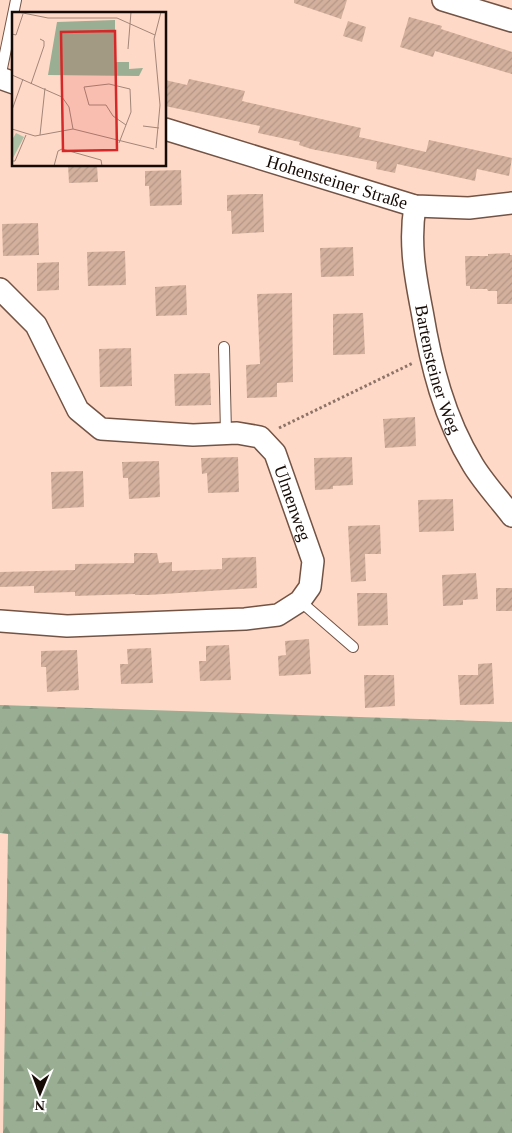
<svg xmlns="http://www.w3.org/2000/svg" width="512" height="1133" viewBox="0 0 512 1133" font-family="Georgia,serif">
<defs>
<pattern id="forest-firs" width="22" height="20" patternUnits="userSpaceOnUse" patternTransform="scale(1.25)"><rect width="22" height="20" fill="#99ae92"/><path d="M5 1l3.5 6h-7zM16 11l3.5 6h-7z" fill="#83947c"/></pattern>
<pattern id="building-hatch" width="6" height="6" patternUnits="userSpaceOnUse" patternTransform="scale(1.25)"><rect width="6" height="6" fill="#d3b09d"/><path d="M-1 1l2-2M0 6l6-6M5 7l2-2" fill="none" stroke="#b49686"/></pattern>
</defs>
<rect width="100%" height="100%" fill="#ffd9c7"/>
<polygon fill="url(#forest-firs)" points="0,705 512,722 512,1133 3,1133 8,834 0,833"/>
<g fill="url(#building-hatch)">
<polygon points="294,0 347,0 341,19 294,3"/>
<polygon points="409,17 442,26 441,29 512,52 512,74 435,51 433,57 400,47"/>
<polygon points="348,21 366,27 362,42 343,36"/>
<polygon points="189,79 245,91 242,101 361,128 359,137 426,152 429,140 512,158 509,176 477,169 475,181 397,164 395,173 376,169 377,162 311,149 299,145 300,142 258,133 260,126 165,106 165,80 187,85"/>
<polygon points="68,165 97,165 98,182 69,183"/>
<polygon points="181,170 182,205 150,206 149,186 145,186 145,171"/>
<polygon points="252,194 263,194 264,232 232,234 231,211 227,211 227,195"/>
<polygon points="38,223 39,255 3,256 2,224"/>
<polygon points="353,247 354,276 321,277 320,248"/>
<polygon points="125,251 126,285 88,286 87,252"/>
<polygon points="510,253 510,255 512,255 512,304 497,304 497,291 488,291 487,289 470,289 470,286 466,286 465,256 488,256 488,254"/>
<polygon points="59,262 59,290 37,291 37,263"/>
<polygon points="186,285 187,315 156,316 155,287"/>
<polygon points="292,293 293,382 277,383 277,397 247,398 246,365 260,364 257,294"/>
<polygon points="363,313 365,354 333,355 333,314"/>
<polygon points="131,348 132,386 100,387 99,349"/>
<polygon points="210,373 211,405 175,406 174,374"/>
<polygon points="415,417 416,446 385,448 383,419"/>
<polygon points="238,457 239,492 208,493 207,473 202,474 201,458"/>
<polygon points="352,457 353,485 333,486 333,489 315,490 314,458"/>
<polygon points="159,461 160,497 129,499 128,478 123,478 122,462"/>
<polygon points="83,471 84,507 52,509 51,472"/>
<polygon points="453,499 454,531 419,532 418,500"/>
<polygon points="380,525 381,554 365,554 366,581 351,582 348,526"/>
<polygon points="134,553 157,553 159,563 172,562 172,571 222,569 222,558 256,557 257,588 148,595 135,595 135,594 75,596 75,592 34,593 34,586 0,587 0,572 75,570 75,564 134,563"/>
<polygon points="476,573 478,599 463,600 463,605 443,606 442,575"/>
<rect x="496" y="588" width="16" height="23"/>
<polygon points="357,593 387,593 388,625 358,626"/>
<polygon points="309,639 311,674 279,676 278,656 286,655 285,641"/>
<polygon points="229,645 231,680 200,681 199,661 206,661 206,646"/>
<polygon points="151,648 153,683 121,684 120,664 128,664 127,649"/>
<polygon points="77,650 79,690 47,692 46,667 41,667 41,651"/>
<polygon points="492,663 494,704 460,705 458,675 478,675 478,664"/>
<polygon points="364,675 394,675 395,706 365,708"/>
</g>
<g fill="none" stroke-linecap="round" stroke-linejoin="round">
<defs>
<g id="lane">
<polyline points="0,78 16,0"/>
<polyline points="224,347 226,433"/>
<polyline points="300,601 353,647"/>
</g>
<g id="street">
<polyline points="443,0 512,21"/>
<polyline points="0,78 14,83"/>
<path id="s1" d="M 165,129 L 415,206 L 469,208 L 512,203"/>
<path id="s2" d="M 415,206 C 409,243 415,275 422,311 C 431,365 444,418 473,465 C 484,483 499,499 512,516"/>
<path id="s3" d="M 0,289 L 36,325 L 78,410 L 101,429 L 193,435 L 237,433 L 260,437 L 275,453 L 313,561 L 310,587 L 300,601 L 278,615 L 245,619 L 67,626 L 0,621"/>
</g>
</defs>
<use href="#lane" stroke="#735344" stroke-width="12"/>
<use href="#street" stroke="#735344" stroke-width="24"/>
<polyline stroke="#8d7468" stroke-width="3" stroke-dasharray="2.5 2.5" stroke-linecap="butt" points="279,428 413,363"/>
<use href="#lane" stroke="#fff" stroke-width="10"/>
<use href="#street" stroke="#fff" stroke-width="21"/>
</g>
<g text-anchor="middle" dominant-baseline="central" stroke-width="5" stroke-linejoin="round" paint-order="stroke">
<g font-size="18" fill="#160a05" stroke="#fff">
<text stroke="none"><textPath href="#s1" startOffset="180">Hohensteiner Straße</textPath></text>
<text stroke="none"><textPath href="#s2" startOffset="166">Bartensteiner Weg</textPath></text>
<text stroke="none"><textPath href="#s3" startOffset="410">Ulmenweg</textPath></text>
</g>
</g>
<g transform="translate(12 12)">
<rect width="154" height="154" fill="#ffd9c7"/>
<path d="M 4,121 L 12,125 L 0,148 L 0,128 Z" fill="#abc0a5"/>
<path d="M 103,8 L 103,50 L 117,50 L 117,57 L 131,56 L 127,64 L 36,63 L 45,10 Z" fill="#99ae92"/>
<path fill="none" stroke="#a28679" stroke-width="1" d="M 6,0 L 36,6 L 105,6 L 143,23M 0,22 L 4,23 L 11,2M 116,37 L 119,0M 0,63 L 50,85 L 57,95 L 61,117M 19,72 L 32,34 L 32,29 L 28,27M 0,98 L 11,67M 131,114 L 147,116M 0,117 L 23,124 L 61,117 L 142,137M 28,123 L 33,76M 107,131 L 119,100 L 118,77 L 97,72 L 72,75 L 77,93 L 94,93 L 101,104 L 114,113M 144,136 L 148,93 L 142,27 L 149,0M 0,149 L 3,149 L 14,123M 42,154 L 46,139 L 50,137 L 89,148 L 90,154"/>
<path fill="#d62828" fill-opacity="0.15" stroke="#d62828" stroke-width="2.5" d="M 103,19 L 105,138 L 51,139 L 49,20 Z"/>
<rect width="154" height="154" fill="none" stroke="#160a05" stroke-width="2.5"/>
</g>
<g transform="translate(40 1093) rotate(181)" stroke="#ffffff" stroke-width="4" paint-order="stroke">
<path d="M0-4L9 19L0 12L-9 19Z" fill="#160a05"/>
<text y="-8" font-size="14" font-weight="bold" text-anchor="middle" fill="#160a05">N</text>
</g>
</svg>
